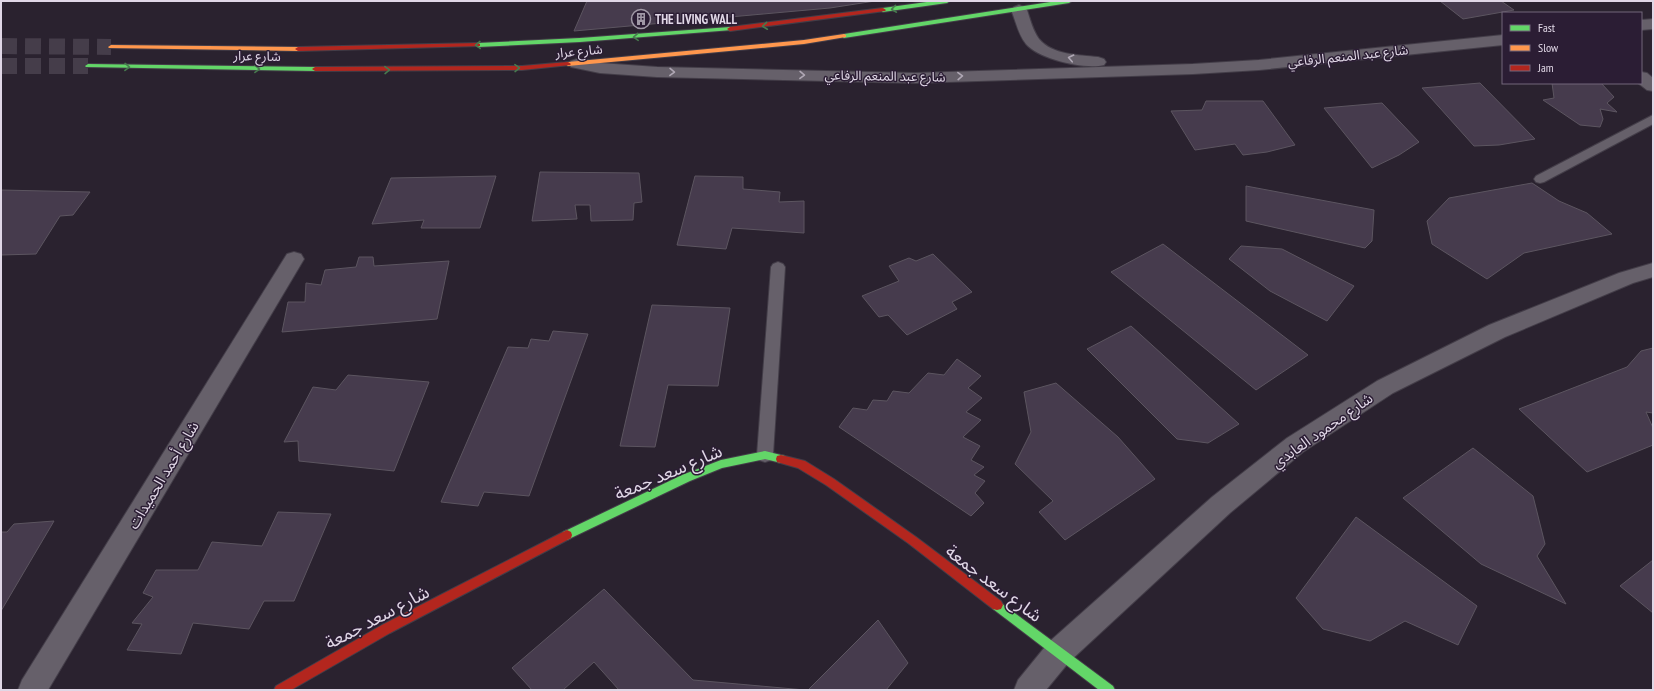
<svg xmlns="http://www.w3.org/2000/svg" width="1654" height="691" viewBox="0 0 1654 691" font-family="'PT Sans Narrow','Noto Sans Arabic',sans-serif">
<rect width="100%" height="100%" fill="#2a222f"/>
<g fill="#463b4d" stroke="#5c5560">
<polygon points="587,1 875,1 830,8 574,31"/>
<polygon points="1440,1 1501,1 1514,10 1463,19"/>
<polygon points="1480,83 1535,139 1499,145 1474,146 1422,88"/>
<polygon points="1552,83 1601,83 1614,97 1607,103 1617,112 1600,109 1603,119 1600,127 1580,125 1543,100 1554,98"/>
<polygon points="1206,101 1263,101 1295,145 1267,152 1243,155 1235,144 1195,150 1171,111 1202,110"/>
<polygon points="1382,103 1419,142 1399,155 1372,168 1324,108"/>
<polygon points="540,172 639,173 642,202 634,203 633,220 591,221 590,205 575,205 577,219 532,221"/>
<polygon points="496,176 480,228 421,228 424,220 372,224 391,178"/>
<polygon points="695,176 743,177 743,189 780,192 779,202 804,201 804,233 732,228 726,249 677,245"/>
<polygon points="1532,183 1559,201 1587,213 1612,234 1524,253 1487,279 1432,244 1427,221 1449,198"/>
<polygon points="1246,186 1374,210 1372,241 1365,248 1246,221"/>
<polygon points="1,190 90,192 73,215 60,216 36,254 1,255"/>
<polygon points="1163,244 1308,355 1256,390 1111,272"/>
<polygon points="1241,246 1282,249 1354,286 1327,321 1270,291 1229,259"/>
<polygon points="933,254 972,292 952,302 957,309 907,335 888,315 879,317 862,296 899,281 889,266 909,258 916,261"/>
<polygon points="359,257 373,257 374,266 449,261 437,319 282,332 288,302 305,302 306,283 321,285 325,270 356,267"/>
<polygon points="652,305 730,308 718,386 668,385 655,447 620,446"/>
<polygon points="1131,326 1239,424 1208,443 1177,439 1087,349"/>
<polygon points="553,331 588,334 529,496 484,492 478,506 441,502 508,347 528,348 531,339 549,341"/>
<polygon points="1653,348 1653,413 1646,412 1653,428 1653,445 1587,472 1519,409 1627,367 1641,351"/>
<polygon points="957,359 981,376 968,388 982,398 966,412 981,420 963,437 980,446 971,460 984,467 974,475 985,481 975,493 984,503 971,516 839,427 853,408 867,410 873,400 887,401 893,391 909,393 928,373 944,375"/>
<polygon points="348,375 429,382 394,471 299,461 298,441 284,442 313,387 336,390"/>
<polygon points="1056,383 1118,437 1155,479 1065,540 1039,512 1053,501 1015,464 1031,432 1024,392"/>
<polygon points="1473,448 1533,496 1545,544 1537,556 1566,604 1481,564 1403,498"/>
<polygon points="278,512 331,514 294,601 264,601 249,629 193,623 181,654 127,650 142,624 132,623 153,597 143,593 156,570 198,570 212,542 262,546"/>
<polygon points="1356,517 1477,606 1458,645 1405,621 1370,641 1323,629 1296,598"/>
<polygon points="54,521 1,611 1,532 7,532 14,524"/>
<polygon points="1653,560 1653,613 1620,586"/>
<polygon points="604,589 693,680 805,690 619,690 594,662 563,690 532,690 512,668"/>
<polygon points="878,620 908,663 886,690 808,690"/>
</g>
<g fill="none" stroke-linecap="round" stroke-linejoin="round">
<g stroke="#453d4a" stroke-width="16" stroke-dasharray="16 8" stroke-linecap="butt">
<polyline points="1,46 111,47"/>
<polyline points="1,66 88,66"/>
</g>
<defs>
<g id="lane">
<polygon points="1653,115 1653,124 1544,182 1540,183 1536,182 1534,179 1536,176"/>
<polygon points="778,262 783,264 785,267 773,455 771,460 765,462 759,460 757,455 771,267 773,264"/>
</g>
<g id="street">
<path d="M 1019,5 L 1024,7 L 1027,10 C 1030,19 1033,31 1039,39 C 1052,55 1079,55 1098,57 L 1104,59 L 1106,62 L 1104,65 C 1085,70 1039,59 1026,44 C 1018,34 1016,21 1011,10 L 1014,7 Z"/>
<polygon points="1653,19 1653,29 1641,30 1641,20"/>
<polygon points="1503,35 1503,45 1259,70 1193,74 915,83 657,77 600,73 571,67 569,64 571,61 577,59 600,63 657,67 915,73 1193,64 1259,60"/>
<polygon points="1641,72 1647,73 1653,78 1653,91 1647,90 1638,83 1641,83"/>
<polygon points="294,252 301,254 304,259 48,690 18,690 22,680 287,254"/>
<polygon points="1653,263 1653,277 1633,283 1505,337 1393,393 1303,452 1230,513 1069,662 1046,690 1014,690 1018,680 1049,642 1212,497 1287,438 1377,381 1489,325 1619,273"/>
</g>
<g id="fast">
<polygon points="934,1 950,1 947,3 883,12 880,10 883,8"/>
<polygon points="1057,1 1072,1 1069,3 844,38 841,36 844,34"/>
<polygon points="730,27 732,28 732,30 580,42 478,47 475,45 478,43 580,38"/>
<polygon points="88,64 315,67 318,69 315,71 86,67 85,66"/>
<polygon points="765,451 785,456 786,459 785,462 781,463 765,459 722,468 690,481 571,538 567,540 563,538 562,535 563,532 682,475 721,460"/>
<polygon points="997,600 1113,686 1115,690 1099,690 993,609 991,605 993,601"/>
</g>
<g id="slow">
<polygon points="844,34 846,35 846,37 804,44 568,66 565,64 568,62 804,40"/>
<polygon points="111,45 298,47 301,49 298,51 109,48 108,47"/>
</g>
<g id="jam">
<polygon points="883,8 886,10 885,11 730,31 727,29 730,27"/>
<polygon points="478,43 480,44 480,46 298,51 295,49 298,47"/>
<polygon points="568,62 571,64 570,65 522,70 315,71 312,69 315,67 522,66"/>
<polygon points="781,455 805,461 834,479 916,537 1001,601 1003,605 1001,609 997,610 993,609 908,543 826,485 798,468 777,462 776,459 777,456"/>
<polygon points="567,530 571,532 572,535 571,538 390,633 291,690 274,690 276,686 382,625"/>
</g>
</defs>
<use href="#lane" stroke="#433d48" stroke-width="2"/>
<use href="#street" stroke="#433d48" stroke-width="2"/>
<use href="#fast" stroke="#433d48" stroke-width="2"/>
<use href="#slow" stroke="#433d48" stroke-width="2"/>
<use href="#jam" stroke="#433d48" stroke-width="2"/>
<use href="#lane" fill="#66606a" fill-rule="evenodd"/>
<use href="#street" fill="#66606a" fill-rule="evenodd"/>
<use href="#fast" fill="#63d668" fill-rule="evenodd"/>
<use href="#slow" fill="#ff974d" fill-rule="evenodd"/>
<use href="#jam" fill="#b3261e" fill-rule="evenodd"/>
</g>
<defs><path id="oneway-chevron" d="M-2-3.5L2.5 0L-2 3.5" fill="none" stroke-width="1.6" stroke-linecap="round" stroke-linejoin="round"/></defs>
<g stroke="#477a4e">
<use href="#oneway-chevron" transform="translate(894 9) rotate(172)"/>
<use href="#oneway-chevron" transform="translate(765 26) rotate(174)"/>
<use href="#oneway-chevron" transform="translate(636 37) rotate(177)"/>
<use href="#oneway-chevron" transform="translate(478 45) rotate(178)"/>
<use href="#oneway-chevron" transform="translate(127 67) rotate(1)"/>
<use href="#oneway-chevron" transform="translate(517 68) rotate(-1)"/>
<use href="#oneway-chevron" transform="translate(257 69) rotate(1)"/>
<use href="#oneway-chevron" transform="translate(387 70) rotate(-1)"/>
</g>
<g stroke="#afa7b4">
<use href="#oneway-chevron" transform="translate(1071 58) rotate(-168)"/>
<use href="#oneway-chevron" transform="translate(672 72) rotate(1)"/>
<use href="#oneway-chevron" transform="translate(802 75) rotate(1)"/>
<use href="#oneway-chevron" transform="translate(960 76) rotate(-2)"/>
</g>
<defs>
<symbol id="building-ring" viewBox="-11 -11 22 22"><circle r="9.5" fill="#2b1d34" stroke="#a098a6" stroke-width="1.5"/><path d="M-4-6H4V6H1V3H-1V6H-4ZM-2.5-4.3h1.7v1.8h-1.7ZM.8-4.3h1.7v1.8H.8ZM-2.5-1h1.7V.8h-1.7ZM.8-1h1.7V.8H.8Z" fill="#a098a6"/></symbol>
</defs>
<g fill-rule="evenodd">
<use href="#building-ring" x="630" y="8" width="22" height="22"/>
</g>
<g text-anchor="middle" dominant-baseline="central" stroke-width="3" stroke-linejoin="round" paint-order="stroke">
<g font-size="13" font-weight="bold" fill="#e0d7e6" stroke="#2b1d34" text-anchor="start">
<text x="655" y="19">THE LIVING WALL</text>
</g>
<g font-size="13" fill="#e0d7e6" stroke="#2b1d34">
<text transform="translate(579 51) rotate(-5)">شارع عرار</text>
<text transform="translate(257 56) rotate(1)">شارع عرار</text>
<text transform="translate(1348 56) rotate(-6)">شارع عبد المنعم الرفاعي</text>
<text transform="translate(885 76) rotate(1)">شارع عبد المنعم الرفاعي</text>
</g>
<g font-size="15" fill="#e0d7e6" stroke="#2b1d34">
<text transform="translate(1322 430) rotate(-35)">شارع محمود العابدي</text>
<text transform="translate(163 475) rotate(-59)">شارع أحمد الحميدات</text>
</g>
<g font-size="18" fill="#e0d7e6" stroke="#2b1d34">
<text transform="translate(668 472) rotate(-23)">شارع سعد جمعة</text>
<text transform="translate(994 583) rotate(37)">شارع سعد جمعة</text>
<text transform="translate(377 617) rotate(-28)">شارع سعد جمعة</text>
</g>
</g>
<rect width="1654" height="691" fill="none" stroke="#e0d7e6" stroke-width="4"/>
<rect x="1502" y="12" width="140" height="72" fill="#2b1d34" stroke="#73677b"/>
<rect x="1510" y="25" width="20" height="6" fill="#63d668" stroke="#73677b"/>
<text x="1538" y="32" font-size="12" fill="#e0d7e6">Fast</text>
<rect x="1510" y="45" width="20" height="6" fill="#ff974d" stroke="#73677b"/>
<text x="1538" y="52" font-size="12" fill="#e0d7e6">Slow</text>
<rect x="1510" y="65" width="20" height="6" fill="#b3261e" stroke="#73677b"/>
<text x="1538" y="72" font-size="12" fill="#e0d7e6">Jam</text>
</svg>
